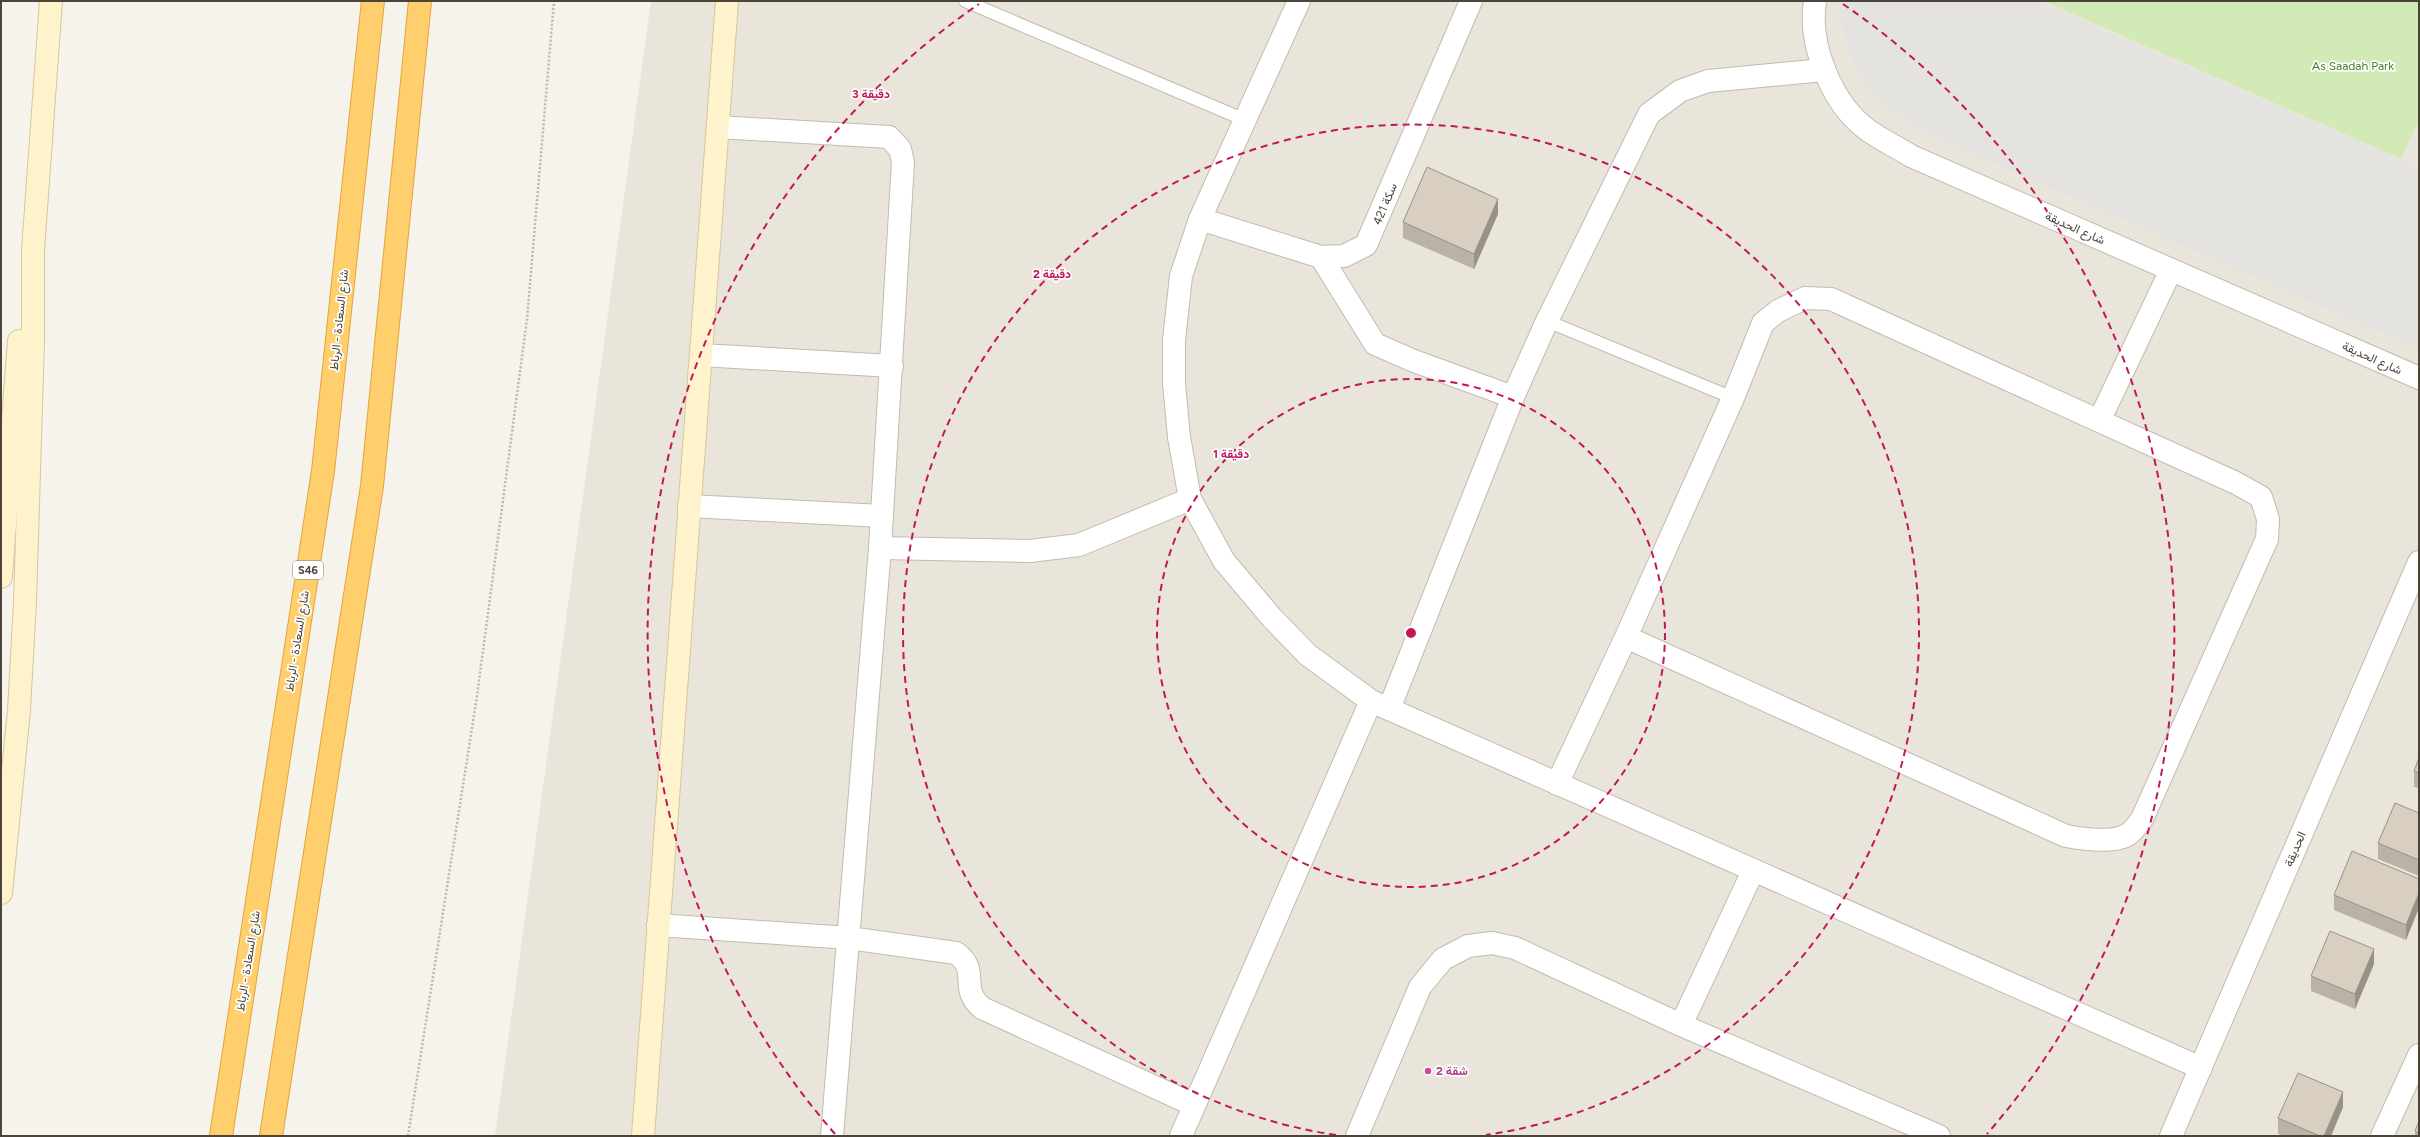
<svg xmlns="http://www.w3.org/2000/svg" width="2420" height="1137" viewBox="0 0 2420 1137" font-family="Figtree,Vazirmatn,sans-serif">
<rect width="100%" height="100%" fill="#f6f3ec"/>
<polygon fill="#eae5da" points="651,1 2419,1 2419,1136 495,1136"/>
<polygon fill="#d2eab5" points="2044,1 2419,1 2419,119 2401,159"/>
<polygon fill="#e5e3e0" points="1839,1 2037,1 2419,168 2419,349 1925,133 1883,105 1857,70 1844,38"/>
<g fill="none" stroke-linecap="round" stroke-linejoin="round">
<defs>
<g id="lane">
<polyline points="965,1 1245,120"/>
<polyline points="1547,321 1733,398"/>
</g>
<g id="street">
<polyline points="1299,1 1200,219 1181,276 1174,340 1174,383 1179,437 1190,499 1224,561 1272,618 1308,655 1371,701 2201,1068"/>
<path d="M 1815,1 C 1808,45 1832,105 1869,131 C 1882,140 1898,148 1911,156 L 2419,378"/>
<polyline points="718,127 889,137 900,149 903,162 880,548 832,1136"/>
<polyline points="1200,219 1321,257 1344,256 1366,245 1471,1"/>
<polyline points="1321,257 1375,344 1414,361 1513,397"/>
<polyline points="701,355 892,366"/>
<polyline points="2100,419 2171,270"/>
<polyline points="689,506 882,516"/>
<polyline points="880,548 1030,551 1079,545 1190,499"/>
<polyline points="1389,709 1513,397 1547,321 1649,114 1680,91 1708,81 1824,70"/>
<path d="M 1557,784 L 1626,637 L 1733,398 L 1763,323 L 1778,311 L 1805,298 L 1831,299 L 2236,483 L 2261,497 L 2268,519 L 2267,539 L 2142,819 C 2139,823 2135,829 2130,833 C 2117,844 2082,839 2066,836 L 1626,637"/>
<path d="M 658,925 L 849,938 L 956,953 C 981,971 958,988 982,1008 L 1194,1105"/>
<polyline points="1681,1025 1753,871"/>
<polyline points="1181,1136 1371,701"/>
<polyline points="1357,1136 1420,987 1443,959 1468,946 1492,943 1515,948 1681,1025 1939,1136"/>
<polyline points="2171,1136 2419,562"/>
<polyline points="2382,1136 2419,1055"/>
</g>
<g id="secondary">
<polyline points="1,577 19,341"/>
<polyline points="1,893 19,710 25,602 33,341 33,250 51,1"/>
<polyline points="643,1136 727,1"/>
</g>
<g id="highway">
<polyline points="221,1136 323,471 373,1"/>
<polyline points="271,1136 372,486 420,1"/>
</g>
</defs>
<use href="#lane" stroke="#c2bbae" stroke-width="14"/>
<use href="#street" stroke="#c2bbae" stroke-width="24"/>
<use href="#secondary" stroke="#d6c79b" stroke-width="24"/>
<use href="#highway" stroke="#e0a43c" stroke-width="24"/>
<polyline stroke="#c4b79f" stroke-width="2.5" stroke-dasharray="2 2" stroke-linecap="butt" points="408,1136 477,696 527,319 554,1"/>
<use href="#lane" stroke="#fff" stroke-width="12"/>
<use href="#street" stroke="#fff" stroke-width="22"/>
<use href="#secondary" stroke="#fff3cd" stroke-width="22"/>
<use href="#highway" stroke="#ffcf6e" stroke-width="22"/>
</g>
<g fill="#bab2a6">
<polygon points="1498,214 1474,269 1403,238 1403,222"/>
<polygon points="2419,758 2419,788 2414,787 2414,771"/>
<polygon points="2419,813 2419,876 2378,859 2378,843"/>
<polygon points="2419,879 2406,940 2334,910 2334,895"/>
<polygon points="2374,964 2355,1009 2311,991 2311,976"/>
<polygon points="2343,1107 2331,1136 2284,1136 2278,1134 2278,1118"/>
<polygon points="2419,1121 2419,1136 2415,1136 2415,1131"/>
</g>
<g fill="#979187">
<polygon points="1498,199 1498,214 1474,269 1474,254"/>
<polygon points="2419,893 2419,908 2406,940 2406,925"/>
<polygon points="2374,949 2374,964 2355,1009 2355,994"/>
<polygon points="2343,1092 2343,1107 2331,1136 2324,1136"/>
</g>
<g fill="#d8cfc1" stroke="#979187">
<polygon points="1427,167 1498,199 1474,254 1403,222"/>
<polygon points="2419,758 2419,773 2414,771"/>
<polygon points="2395,803 2419,813 2419,860 2378,843"/>
<polygon points="2352,851 2419,879 2419,893 2406,925 2334,895"/>
<polygon points="2330,931 2374,949 2355,994 2311,976"/>
<polygon points="2298,1073 2343,1092 2324,1136 2320,1136 2278,1118"/>
<polygon points="2419,1121 2419,1133 2415,1131"/>
</g>
<g fill="none" stroke="#c2185b" stroke-width="2" stroke-dasharray="7 5">
<circle cx="1411" cy="633" r="254"/>
<path d="M1336 1135A508 508 0 1 1 1486 1135"/>
<path d="M835 1134A763 763 0 0 1 979 4M1843 4A763 763 0 0 1 1987 1134"/>
</g>
<circle fill="#d1479c" stroke="#fff" stroke-width="1.5" cx="1428" cy="1071" r="4"/>
<g text-anchor="middle" dominant-baseline="central" stroke-width="3.5" stroke-linejoin="round" paint-order="stroke">
<rect fill="#fff" stroke="#817c74" stroke-width="1" x="293" y="561" width="30" height="18" rx="3"/>
<g font-size="11" font-weight="bold" fill="#4b4439">
<text x="308" y="570">S46</text>
</g>
<g font-size="12" fill="#4a7f2a" stroke="#fff">
<text x="2353" y="66">As Saadah Park</text>
</g>
<g font-size="12" fill="#4b4439" stroke="#fff">
<text transform="translate(1385 204) rotate(-67)">سكة 421</text>
<text transform="translate(2075 228) rotate(24)">شارع الحديقة</text>
<text transform="translate(339 320) rotate(-84)">شارع السعادة - الرباط</text>
<text transform="translate(2372 358) rotate(24)">شارع الحديقة</text>
<text transform="translate(297 641) rotate(-81)">شارع السعادة - الرباط</text>
<text transform="translate(2295 849) rotate(-67)">الحديقة</text>
<text transform="translate(248 961) rotate(-81)">شارع السعادة - الرباط</text>
</g>
<g font-size="12" font-weight="bold" fill="#b23c85" stroke="#fff" text-anchor="start">
<text x="1436" y="1071">شقة 2</text>
</g>
</g>
<circle cx="1411" cy="633" r="6" fill="#c2185b" stroke="#fff" stroke-width="2"/>
<g font-size="12" text-anchor="middle" font-weight="bold" fill="#c2185b" stroke="#fff" stroke-width="3.5" stroke-linejoin="round" paint-order="stroke">
<text x="871" y="98">3 دقيقة</text>
<text x="1052" y="278">2 دقيقة</text>
<text x="1231" y="458">1 دقيقة</text>
</g>
<rect width="2420" height="1137" fill="none" stroke="#4b4439" stroke-width="4"/>
</svg>
